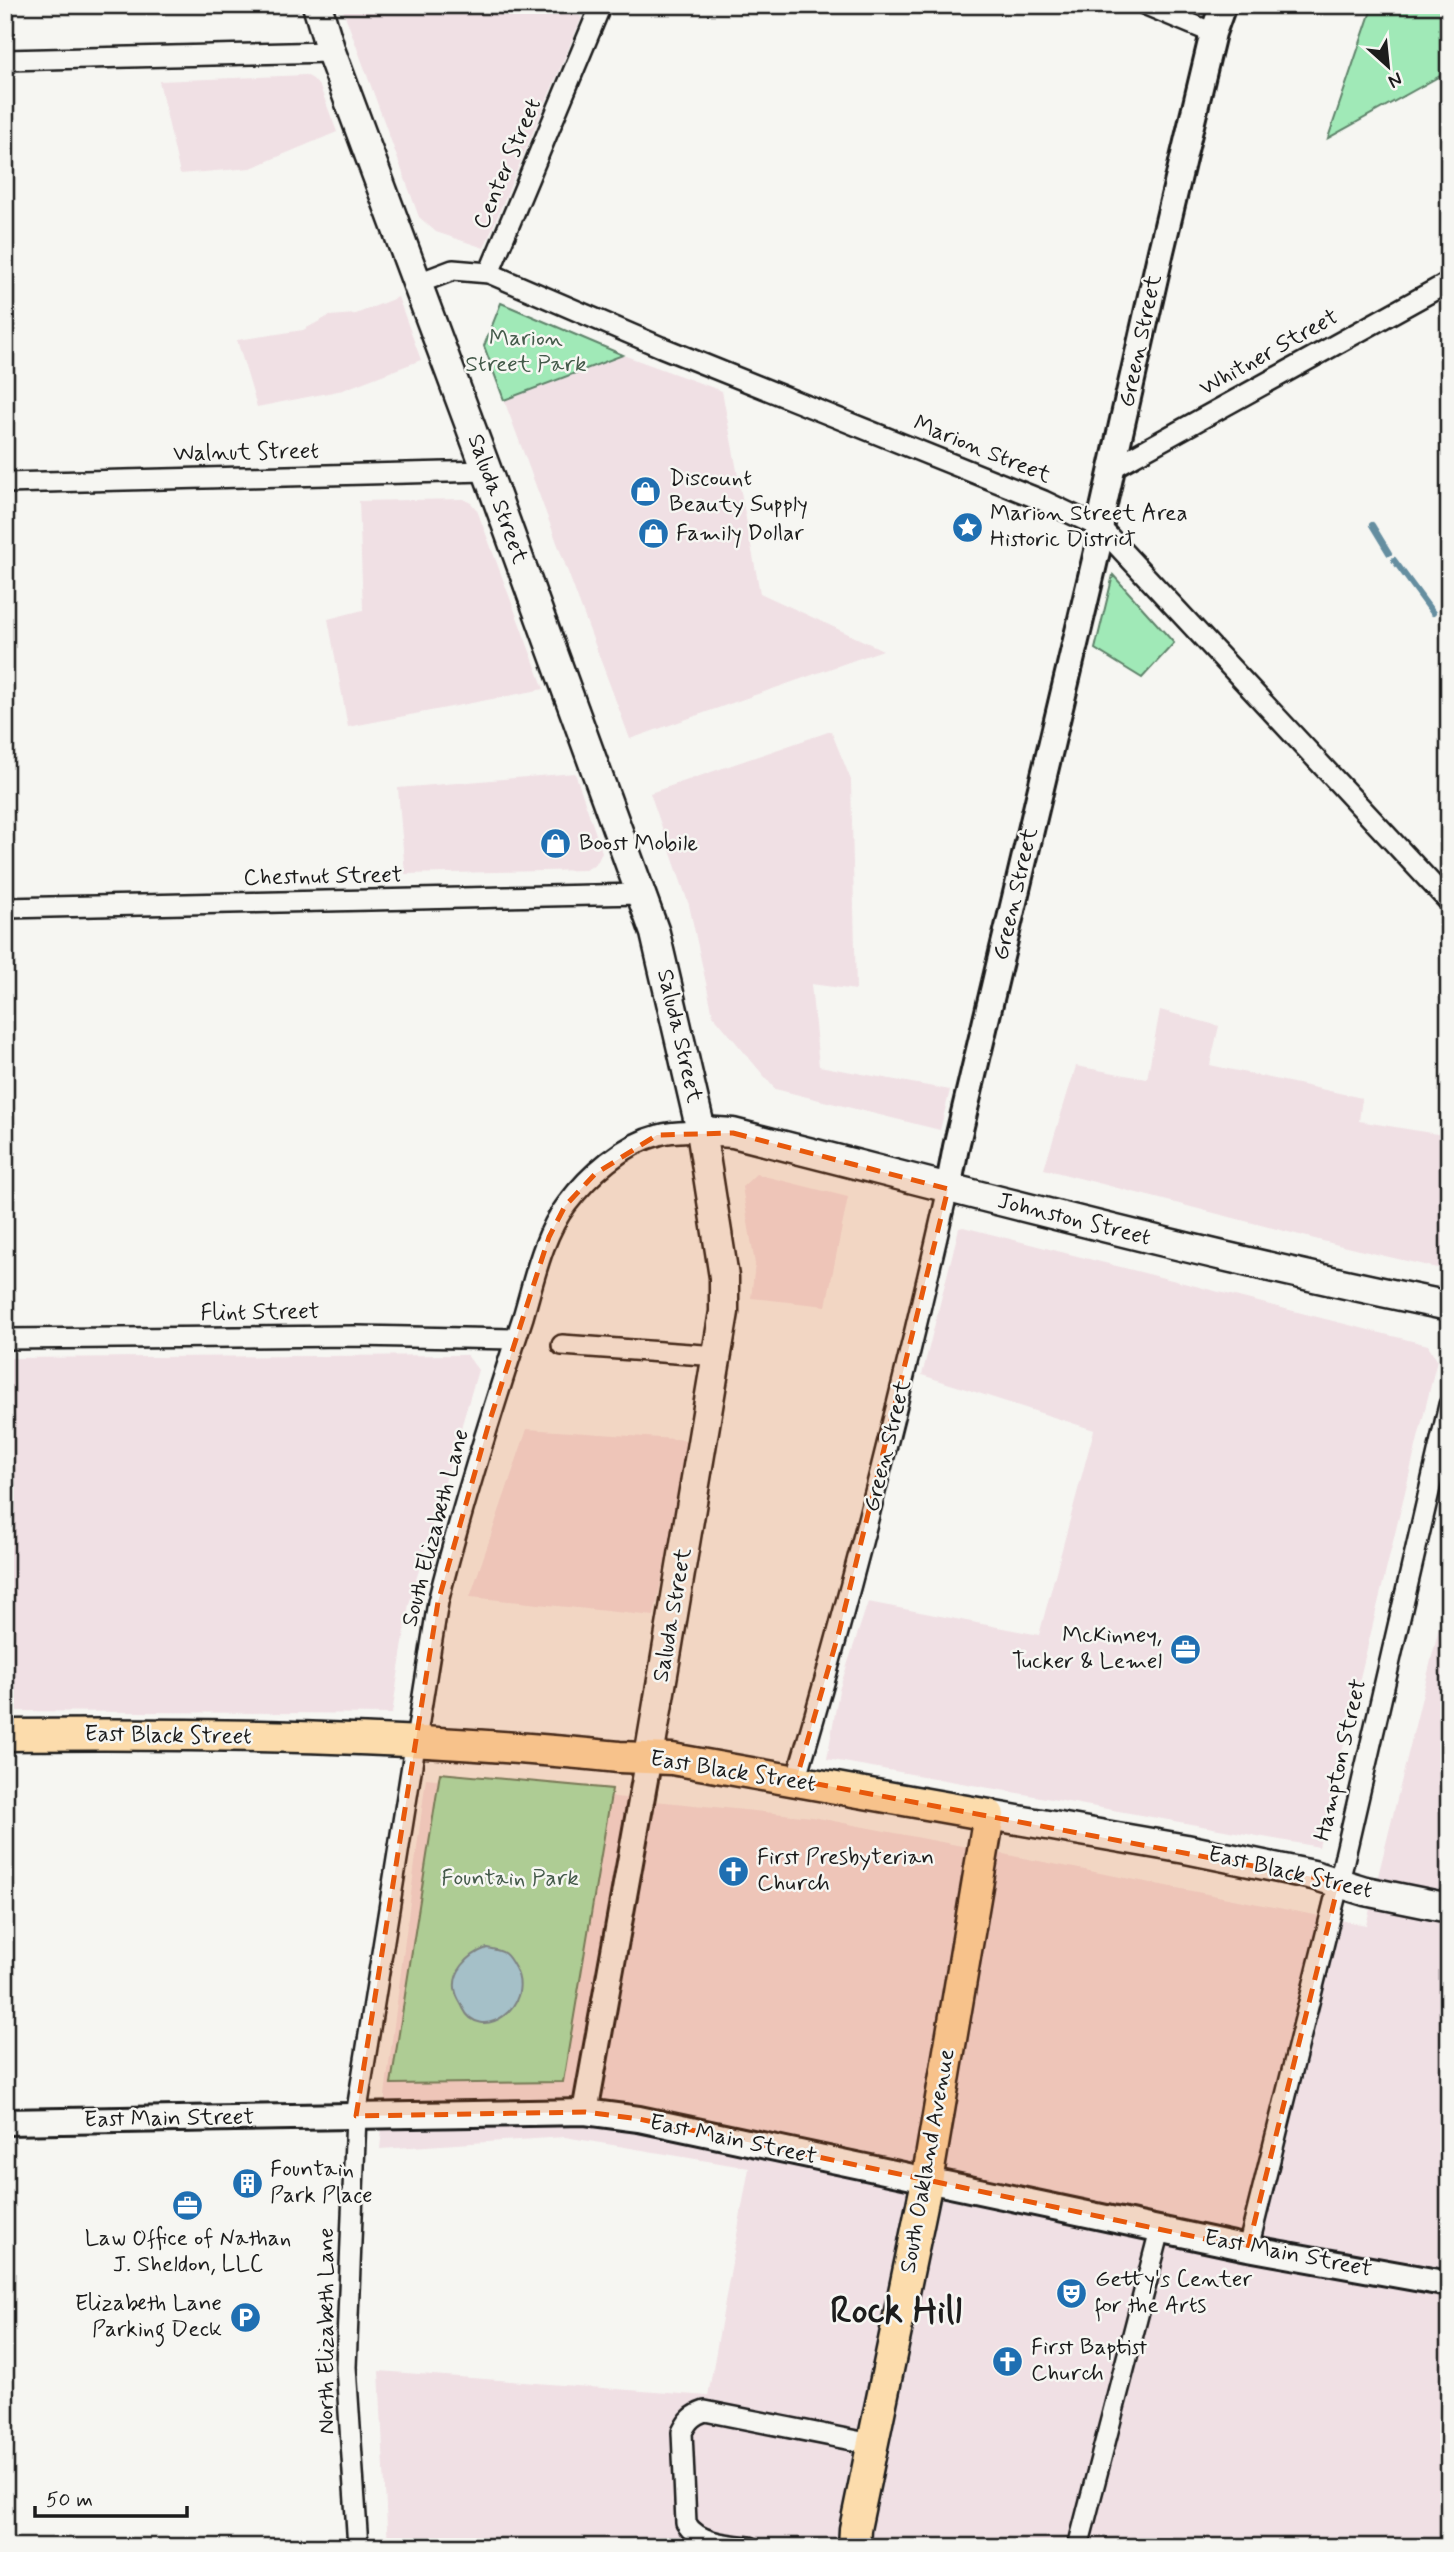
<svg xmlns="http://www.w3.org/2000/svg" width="1454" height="2552" viewBox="0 0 1454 2552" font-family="Mynerve,sans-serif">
<rect width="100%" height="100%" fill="#f6f6f2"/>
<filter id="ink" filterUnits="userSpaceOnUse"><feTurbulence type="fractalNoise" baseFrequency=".0143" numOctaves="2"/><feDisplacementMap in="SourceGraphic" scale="14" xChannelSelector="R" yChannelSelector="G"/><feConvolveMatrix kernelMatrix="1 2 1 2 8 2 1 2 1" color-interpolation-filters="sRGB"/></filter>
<g filter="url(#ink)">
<g fill="#f0e0e4">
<polygon points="347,5 551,5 582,17 484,248 436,232 419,217 342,7"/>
<polygon points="306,75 313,79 320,87 337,132 251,168 180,174 159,81"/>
<polygon points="398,297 421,360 343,390 257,407 237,340 303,330 329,316 356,314"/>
<polygon points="623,355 722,391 760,593 883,650 630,739 504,400"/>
<polygon points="463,499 471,503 477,510 544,689 348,727 328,619 363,610 359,501"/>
<polygon points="831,731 851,780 856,990 811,984 819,1066 950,1090 940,1130 775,1089 713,1015 689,905 650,793"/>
<polygon points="575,773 602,852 598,861 591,867 585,870 405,874 398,788"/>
<polygon points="1160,1010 1219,1026 1210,1065 1362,1098 1359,1121 1449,1136 1449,1265 1437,1268 1346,1247 1044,1169 1076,1066 1147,1079"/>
<polygon points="756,1174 848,1197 826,1306 751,1298 755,1264 742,1187"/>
<polygon points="963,1227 1428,1345 1437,1360 1319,1847 827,1759 839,1690 868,1602 1039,1635 1094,1430 922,1375 959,1228"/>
<polygon points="467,1355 478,1370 409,1604 392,1714 5,1711 5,1358"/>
<polygon points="527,1429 690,1440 654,1616 470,1597"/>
<polygon points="1449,1587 1449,2547 388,2547 379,2371 708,2396 749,2168 565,2137 380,2149 386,2087 426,1778 813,1817 1366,1925"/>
</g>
<g fill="#a0e9b7" stroke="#5e826a" stroke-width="2">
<polygon points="1373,5 1449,5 1449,71 1328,138"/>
<polygon points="501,303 623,355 504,400 484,346"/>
<polygon points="1113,575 1174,643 1142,678 1095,649"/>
<polygon points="440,1773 612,1789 563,2082 391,2084"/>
</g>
<path fill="#95daf8" stroke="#658ea0" stroke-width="2" d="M 487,1948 C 505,1951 507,1953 515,1968 C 536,2006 480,2045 463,2008 C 461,2003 457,1998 456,1993 C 450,1973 469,1954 487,1948 Z"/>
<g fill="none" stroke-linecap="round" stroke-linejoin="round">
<g stroke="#658ea0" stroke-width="6">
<polyline points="1372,525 1389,553"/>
<polyline points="1394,560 1433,613"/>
</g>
<defs>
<g id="minor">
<polyline points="1146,5 1213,33"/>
<polyline points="5,60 331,52"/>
<polyline points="489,273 661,347 1044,501 1101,528 1449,902"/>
<polyline points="416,284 453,270 489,273 601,5"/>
<polyline points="1114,467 1449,282"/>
<polyline points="5,483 487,471"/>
<polyline points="5,908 641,894"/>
<polyline points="5,1339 356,1336 515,1339"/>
<polyline points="562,1345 718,1356"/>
<path d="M 796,1780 C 854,1584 903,1387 948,1189"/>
<polyline points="1248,2248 1339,1882 1449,1405"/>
<path d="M 358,2547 L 346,2367 L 356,2116 L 438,1602 C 462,1506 492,1411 523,1317 C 534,1280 543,1235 567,1204 C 589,1175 623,1144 659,1135 C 672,1131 687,1132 701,1131"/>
<path d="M 750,2547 C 728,2545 697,2543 686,2523 L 682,2432 C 688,2420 693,2415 705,2411 L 872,2444"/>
<polyline points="1078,2547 1160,2230"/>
</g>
<g id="tertiary">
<polyline points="948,1189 956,1147 1099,543 1102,513 1161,251 1213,33 1223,5"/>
<polyline points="585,2112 649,1757"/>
<polyline points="5,2122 585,2112 639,2119 1248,2248 1449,2284"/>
</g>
<g id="secondary">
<polyline points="317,5 331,52 487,471 655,933 701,1131 724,1277 724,1312 649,1757"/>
<path d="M 701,1131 L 733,1133 C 971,1193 1208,1257 1449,1306"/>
<polyline points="989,1815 1186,1849 1313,1875 1365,1891 1449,1908"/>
</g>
<path id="primary" d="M 5,1735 C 210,1733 415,1736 619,1757 L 672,1759 L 989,1815 L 927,2181 L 855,2529 L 854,2547"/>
</defs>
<use href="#minor" stroke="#1c1c1c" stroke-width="24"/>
<use href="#tertiary" stroke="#1c1c1c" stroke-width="30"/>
<use href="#secondary" stroke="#1c1c1c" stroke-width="33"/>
<use href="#primary" stroke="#1c1c1c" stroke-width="35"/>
<use href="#minor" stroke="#f6f6f2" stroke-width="19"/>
<use href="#tertiary" stroke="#f6f6f2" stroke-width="24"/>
<use href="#secondary" stroke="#f6f6f2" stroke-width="28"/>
<use href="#primary" stroke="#fcdcac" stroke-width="30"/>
</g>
</g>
<path fill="#e8590c" fill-opacity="0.2" stroke="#e8590c" stroke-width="5" stroke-dasharray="14 9" stroke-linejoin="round" d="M 733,1133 L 948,1189 L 839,1632 L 796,1780 L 1339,1882 L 1248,2248 L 639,2119 L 585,2112 L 356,2116 L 438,1602 L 489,1423 L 549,1237 L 565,1206 L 595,1174 L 657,1135 Z"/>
<defs>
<symbol id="shop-disc" viewBox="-11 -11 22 22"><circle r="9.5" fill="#1f6fb2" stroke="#f6f6f2"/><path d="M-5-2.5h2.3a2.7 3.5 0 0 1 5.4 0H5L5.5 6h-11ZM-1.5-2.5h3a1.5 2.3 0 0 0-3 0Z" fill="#fff"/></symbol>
<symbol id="sight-disc" viewBox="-11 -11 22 22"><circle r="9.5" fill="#1f6fb2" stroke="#f6f6f2"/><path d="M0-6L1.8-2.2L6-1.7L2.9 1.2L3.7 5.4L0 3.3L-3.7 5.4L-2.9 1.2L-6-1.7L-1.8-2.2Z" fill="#fff"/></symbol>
<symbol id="office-disc" viewBox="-11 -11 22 22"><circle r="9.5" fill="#1f6fb2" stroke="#f6f6f2"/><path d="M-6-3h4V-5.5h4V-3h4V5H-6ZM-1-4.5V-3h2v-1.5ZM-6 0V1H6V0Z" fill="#fff"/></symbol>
<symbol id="church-disc" viewBox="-11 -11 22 22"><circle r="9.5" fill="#1f6fb2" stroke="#f6f6f2"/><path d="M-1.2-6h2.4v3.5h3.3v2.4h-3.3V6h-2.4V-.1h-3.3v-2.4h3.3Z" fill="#fff"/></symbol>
<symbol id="building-disc" viewBox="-11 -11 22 22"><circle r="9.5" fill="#1f6fb2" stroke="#f6f6f2"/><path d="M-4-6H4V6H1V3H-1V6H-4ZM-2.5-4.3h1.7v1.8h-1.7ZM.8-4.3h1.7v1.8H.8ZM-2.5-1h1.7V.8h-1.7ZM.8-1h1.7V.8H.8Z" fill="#fff"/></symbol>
<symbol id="theatre-disc" viewBox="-11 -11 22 22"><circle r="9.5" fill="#1f6fb2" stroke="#f6f6f2"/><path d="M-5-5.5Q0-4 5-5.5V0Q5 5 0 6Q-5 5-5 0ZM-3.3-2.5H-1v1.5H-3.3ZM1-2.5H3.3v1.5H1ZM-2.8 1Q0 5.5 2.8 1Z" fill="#fff"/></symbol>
<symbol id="parking-disc" viewBox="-11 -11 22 22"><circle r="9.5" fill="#1f6fb2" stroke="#f6f6f2"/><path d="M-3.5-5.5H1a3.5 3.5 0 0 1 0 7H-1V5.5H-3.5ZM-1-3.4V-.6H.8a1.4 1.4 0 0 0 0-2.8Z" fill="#fff"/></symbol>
</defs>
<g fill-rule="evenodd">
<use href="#shop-disc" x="628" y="474" width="35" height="35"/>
<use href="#sight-disc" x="950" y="510" width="35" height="35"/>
<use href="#shop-disc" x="636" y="516" width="35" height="35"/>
<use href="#shop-disc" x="538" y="826" width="35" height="35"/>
<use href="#office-disc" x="1168" y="1632" width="35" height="35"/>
<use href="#church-disc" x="716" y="1854" width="35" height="35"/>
<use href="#building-disc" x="230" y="2166" width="35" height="35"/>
<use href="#office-disc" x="170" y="2188" width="35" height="35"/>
<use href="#theatre-disc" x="1054" y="2276" width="35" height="35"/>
<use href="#parking-disc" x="228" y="2300" width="35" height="35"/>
<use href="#church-disc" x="990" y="2344" width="35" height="35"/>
</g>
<g text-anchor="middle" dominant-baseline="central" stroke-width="5" stroke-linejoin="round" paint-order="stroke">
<g font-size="23" fill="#1c1c1c" stroke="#f6f6f2">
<text transform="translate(508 164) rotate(-67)">Center Street</text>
<text transform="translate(1141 341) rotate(-78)">Green Street</text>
<text transform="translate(1269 353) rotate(-29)">Whitner Street</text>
<text transform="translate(982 450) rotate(22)">Marion Street</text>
<text transform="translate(246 453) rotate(-1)">Walnut Street</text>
<text transform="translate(497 499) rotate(70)">Saluda Street</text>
<text transform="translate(323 877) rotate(-1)">Chestnut Street</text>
<text transform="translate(1016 894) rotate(-77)">Green Street</text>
<text transform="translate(679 1036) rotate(77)">Saluda Street</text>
<text transform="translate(1074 1220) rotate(14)">Johnston Street</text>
<text transform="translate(260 1313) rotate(-1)">Flint Street</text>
<text transform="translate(888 1446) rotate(-76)">Green Street</text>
<text transform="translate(436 1528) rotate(-75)">South Elizabeth Lane</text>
<text transform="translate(673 1615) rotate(-80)">Saluda Street</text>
<text transform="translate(168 1736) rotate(1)">East Black Street</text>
<text transform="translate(1341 1760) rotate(-77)">Hampton Street</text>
<text transform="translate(733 1772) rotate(9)">East Black Street</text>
<text transform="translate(1290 1873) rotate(13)">East Black Street</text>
<text transform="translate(169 2119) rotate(-1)">East Main Street</text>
<text transform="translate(733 2140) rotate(12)">East Main Street</text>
<text transform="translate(928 2161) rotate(-80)">South Oakland Avenue</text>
<text transform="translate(1288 2254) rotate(11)">East Main Street</text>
<text transform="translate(327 2331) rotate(-90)">North Elizabeth Lane</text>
</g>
<g font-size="23" fill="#445a4a" stroke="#f6f6f2">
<text x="526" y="339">Marion<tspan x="526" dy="26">Street Park</tspan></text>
<text x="510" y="1879">Fountain Park</text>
</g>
<g font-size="23" fill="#1c1c1c" stroke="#f6f6f2" text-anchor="start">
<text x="669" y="479">Discount<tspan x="669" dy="26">Beauty Supply</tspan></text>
<text x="990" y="514">Marion Street Area<tspan x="990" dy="26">Historic District</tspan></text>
<text x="676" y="534">Family Dollar</text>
<text x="579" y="844">Boost Mobile</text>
<text x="1162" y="1636" text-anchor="end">McKinney,<tspan x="1162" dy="26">Tucker &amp; Lemel</tspan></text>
<text x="757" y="1858">First Presbyterian<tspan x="757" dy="26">Church</tspan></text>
<text x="270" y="2170">Fountain<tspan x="270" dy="26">Park Place</tspan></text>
<text x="188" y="2239" text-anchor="middle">Law Office of Nathan<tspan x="188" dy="26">J. Sheldon, LLC</tspan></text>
<text x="1095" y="2280">Getty's Center<tspan x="1095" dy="26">for the Arts</tspan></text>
<text x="222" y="2304" text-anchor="end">Elizabeth Lane<tspan x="222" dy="26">Parking Deck</tspan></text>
<text x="1031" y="2348">First Baptist<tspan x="1031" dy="26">Church</tspan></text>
</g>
<g font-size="37" font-weight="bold" fill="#1c1c1c" stroke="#f6f6f2">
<text x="896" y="2312">Rock Hill</text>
</g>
</g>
<rect width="1454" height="2552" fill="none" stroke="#f6f6f2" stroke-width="28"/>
<rect x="14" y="14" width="1426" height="2524" fill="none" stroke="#1c1c1c" stroke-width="2.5" filter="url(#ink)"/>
<g transform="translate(1388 66) rotate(153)" stroke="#f6f6f2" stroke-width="5" paint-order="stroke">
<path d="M0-5L12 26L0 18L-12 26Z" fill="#1c1c1c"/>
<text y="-10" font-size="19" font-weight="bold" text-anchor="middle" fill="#1c1c1c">N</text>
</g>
<path d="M35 2506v10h152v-10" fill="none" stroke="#1c1c1c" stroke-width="3.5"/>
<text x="46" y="2506" font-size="21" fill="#1c1c1c" stroke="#f6f6f2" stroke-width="5" paint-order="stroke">50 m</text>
</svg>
